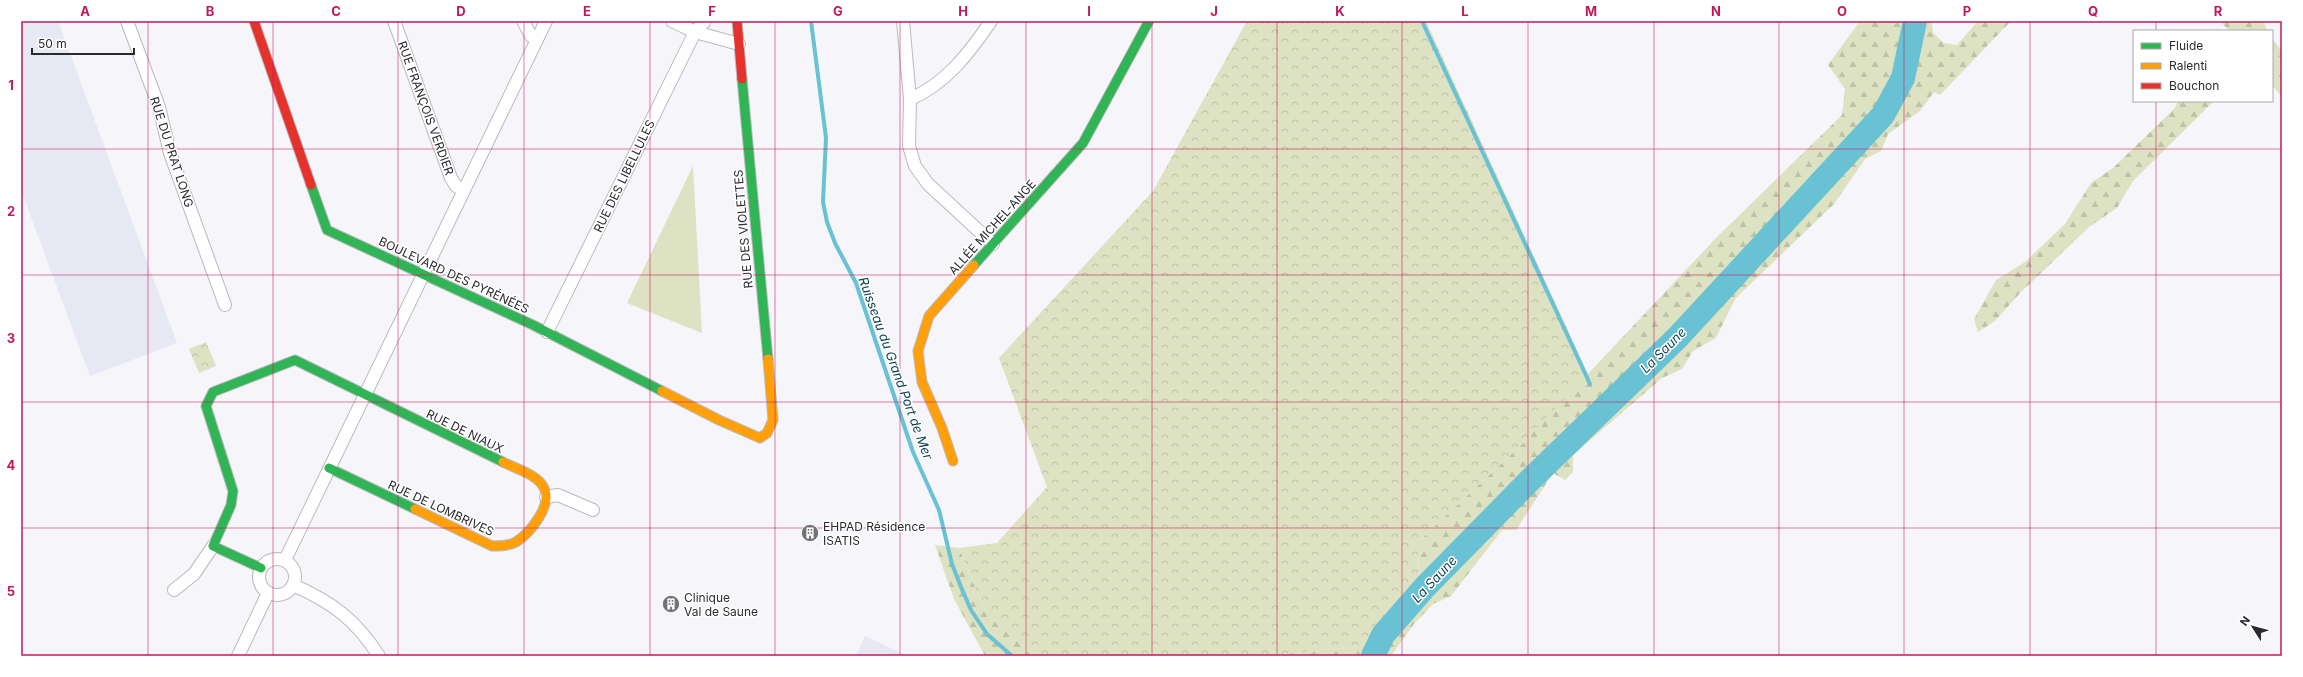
<svg xmlns="http://www.w3.org/2000/svg" width="2303" height="677" viewBox="0 0 2303 677" font-family="Inter,sans-serif">
<defs>
<pattern id="forest-firs" width="22" height="20" patternUnits="userSpaceOnUse"><rect width="22" height="20" fill="#dde2c2"/><path d="M5 1l3.5 6h-7zM16 11l3.5 6h-7z" fill="#bec2a7"/></pattern>
<pattern id="park-crowns" width="20" height="18" patternUnits="userSpaceOnUse"><rect width="20" height="18" fill="#dde2c2"/><path d="M2 6a3 3 0 1 1 6 0M12 15a3 3 0 1 1 6 0" fill="none" stroke="#bec2a7"/></pattern>
</defs>
<rect width="100%" height="100%" fill="#f5f5fa"/>
<g fill="#e6e8f3">
<polygon points="21,21 58,21 177,343 90,376 21,190"/>
<polygon points="865,636 908,656 856,656"/>
</g>
<polygon fill="#dde2c2" points="693,166 702,333 627,303"/>
<g fill="url(#forest-firs)">
<polygon points="1860,21 1932,21 1933,33 1944,43 1957,45 1978,21 2011,21 1940,95 1934,92 1920,111 1888,134 1881,151 1865,159 1834,204 1735,299 1716,338 1693,351 1682,369 1662,378 1573,455 1573,472 1565,480 1553,473 1516,530 1502,530 1451,596 1433,604 1414,624 1391,656 1266,656 1360,646 1418,588 1419,541 1521,445 1717,237 1842,115 1845,89 1828,65"/>
<polygon points="2220,21 2263,21 2268,31 2229,31"/>
<polygon points="2272,38 2282,51 2282,97 2272,85"/>
<polygon points="2178,101 2214,101 2133,181 2117,208 2089,227 2021,292 1995,321 1978,332 1974,319 1996,280 2025,262 2065,224 2091,183 2113,168 2175,108"/>
<polygon points="935,545 959,548 986,614 1034,656 985,656 954,599"/>
</g>
<g fill="url(#park-crowns)">
<polygon points="1247,21 1426,21 1588,374 1521,445 1419,541 1418,588 1360,646 1266,656 1034,656 986,614 959,548 997,543 1047,487 999,358 1153,191"/>
<polygon points="206,342 216,366 199,373 189,349"/>
</g>
<g fill="none" stroke-linecap="round" stroke-linejoin="round">
<g stroke="#69c1d4" stroke-width="4">
<polyline points="811,21 826,138 823,202 827,222 835,243 856,283 913,452 939,510 952,564 961,587 971,610 987,634 1012,656"/>
<polyline points="1422,21 1590,384"/>
<polyline points="1598,400 1603,409"/>
</g>
<polyline stroke="#69c1d4" stroke-width="24" points="1373,656 1383,635 1425,587 1531,479 1677,338 1883,115 1903,78 1915,21"/>
<defs>
<g id="street">
<polyline points="127,21 159,107 170,153 225,305"/>
<polyline points="394,21 451,178 456,186 463,190"/>
<polyline points="523,21 531,36 537,39"/>
<polyline points="672,21 695,32 739,44"/>
<polyline points="903,21 910,99 909,146 915,166 928,184 993,244"/>
<path d="M 910,99 C 946,84 970,52 991,21"/>
<polyline points="547,332 695,32 705,21"/>
<polyline points="546,497 558,495 593,510"/>
<circle cx="277" cy="577" r="18"/>
<polyline points="285,560 546,21"/>
<path d="M 293,585 C 332,602 356,620 379,656"/>
<polyline points="174,590 194,574 213,546"/>
<polyline points="238,656 268,593"/>
</g>
<g id="fast">
<polyline points="742,79 768,359"/>
<polyline points="311,185 327,230 533,325 662,391"/>
<polyline points="974,265 1083,143 1149,21"/>
<polyline points="329,468 415,509"/>
<polyline points="261,568 213,546 231,505 233,491 206,406 213,392 295,360 503,462"/>
</g>
<g id="slow">
<polyline points="662,391 719,420 760,438 767,433 773,420 768,359"/>
<polyline points="953,461 942,428 922,382 918,351 929,316 974,265"/>
<path d="M 415,509 L 492,546 C 500,546 509,546 516,542 C 530,533 553,505 544,488 C 537,474 516,469 503,462"/>
</g>
<g id="jam">
<polyline points="254,21 311,185"/>
<polyline points="737,21 742,79"/>
</g>
</defs>
<use href="#street" stroke="#bbbbbf" stroke-width="14"/>
<use href="#fast" stroke="#bbbbbf" stroke-width="11"/>
<use href="#slow" stroke="#bbbbbf" stroke-width="11"/>
<use href="#jam" stroke="#bbbbbf" stroke-width="11"/>
<use href="#street" stroke="#fefefe" stroke-width="12"/>
<use href="#fast" stroke="#30b455" stroke-width="9"/>
<use href="#slow" stroke="#ff9f0a" stroke-width="9"/>
<use href="#jam" stroke="#e5322d" stroke-width="9"/>
</g>
<path fill="none" stroke="#c2185b" stroke-width="1" stroke-opacity="0.55" d="M 148,21 L 148,656M 273,21 L 273,656M 398,21 L 398,656M 524,21 L 524,656M 650,21 L 650,656M 775,21 L 775,656M 900,21 L 900,656M 1026,21 L 1026,656M 1152,21 L 1152,656M 1277,21 L 1277,656M 1402,21 L 1402,656M 1528,21 L 1528,656M 1654,21 L 1654,656M 1779,21 L 1779,656M 1904,21 L 1904,656M 2030,21 L 2030,656M 2156,21 L 2156,31M 2156,101 L 2156,656M 21,149 L 2282,149M 21,275 L 2282,275M 21,402 L 2282,402M 21,528 L 2282,528"/>
<defs>
<symbol id="building-disc" viewBox="-11 -11 22 22"><circle r="9.5" fill="#727275" stroke="#fff"/><path d="M-4-6H4V6H1V3H-1V6H-4ZM-2.5-4.3h1.7v1.8h-1.7ZM.8-4.3h1.7v1.8H.8ZM-2.5-1h1.7V.8h-1.7ZM.8-1h1.7V.8H.8Z" fill="#fff"/></symbol>
</defs>
<g fill-rule="evenodd">
<use href="#building-disc" x="800" y="523" width="20" height="20"/>
<use href="#building-disc" x="661" y="594" width="20" height="20"/>
</g>
<g text-anchor="middle" dominant-baseline="central" stroke-width="3" stroke-linejoin="round" paint-order="stroke">
<g font-size="12" fill="#2b2b2e" stroke="#fff">
<text transform="translate(426 108) rotate(70)">RUE FRANÇOIS VERDIER</text>
<text transform="translate(172 152) rotate(72)">RUE DU PRAT LONG</text>
<text transform="translate(624 176) rotate(-64)">RUE DES LIBELLULES</text>
<text transform="translate(992 227) rotate(-48)">ALLÉE MICHEL-ANGE</text>
<text transform="translate(743 229) rotate(-95)">RUE DES VIOLETTES</text>
<text transform="translate(454 275) rotate(25)">BOULEVARD DES PYRÉNÉES</text>
<text transform="translate(465 431) rotate(26)">RUE DE NIAUX</text>
<text transform="translate(441 508) rotate(25)">RUE DE LOMBRIVES</text>
</g>
<g font-size="12" fill="#2b2b2e" stroke="#fff" text-anchor="start">
<text x="823" y="526">EHPAD Résidence<tspan x="823" dy="14">ISATIS</tspan></text>
<text x="684" y="597">Clinique<tspan x="684" dy="14">Val de Saune</tspan></text>
</g>
<g font-size="13" font-style="italic" fill="#0f444f" stroke="#fff">
<text transform="translate(1663 350) rotate(-45)">La Saune</text>
<text transform="translate(896 368) rotate(70)">Ruisseau du Grand Port de Mer</text>
<text transform="translate(1434 579) rotate(-47)">La Saune</text>
</g>
</g>
<rect width="2303" height="677" fill="none" stroke="#ffffff" stroke-width="44"/>
<rect x="2133" y="30" width="140" height="72" fill="#ffffff" stroke="#aaaaab"/>
<rect x="2141" y="43" width="20" height="6" fill="#30b455" stroke="#aaaaab"/>
<text x="2169" y="50" font-size="12" fill="#2b2b2e">Fluide</text>
<rect x="2141" y="63" width="20" height="6" fill="#ff9f0a" stroke="#aaaaab"/>
<text x="2169" y="70" font-size="12" fill="#2b2b2e">Ralenti</text>
<rect x="2141" y="83" width="20" height="6" fill="#e5322d" stroke="#aaaaab"/>
<text x="2169" y="90" font-size="12" fill="#2b2b2e">Bouchon</text>
<g transform="translate(2253 627) rotate(306)" stroke="#ffffff" stroke-width="3" paint-order="stroke">
<path d="M0-3L7 15L0 10L-7 15Z" fill="#2b2b2e"/>
<text y="-6" font-size="11" font-weight="bold" text-anchor="middle" fill="#2b2b2e">N</text>
</g>
<path d="M32 48v6h102v-6" fill="none" stroke="#2b2b2e" stroke-width="2"/>
<text x="38" y="48" font-size="12" fill="#2b2b2e" stroke="#ffffff" stroke-width="3" paint-order="stroke">50 m</text>
<rect x="22" y="22" width="2259" height="633" fill="none" stroke="#c2185b" stroke-width="1.5"/>
<g font-size="13" text-anchor="middle" font-weight="bold" fill="#c2185b">
<text x="85" y="16">A</text>
<text x="210" y="16">B</text>
<text x="336" y="16">C</text>
<text x="461" y="16">D</text>
<text x="587" y="16">E</text>
<text x="712" y="16">F</text>
<text x="838" y="16">G</text>
<text x="963" y="16">H</text>
<text x="1089" y="16">I</text>
<text x="1214" y="16">J</text>
<text x="1340" y="16">K</text>
<text x="1465" y="16">L</text>
<text x="1591" y="16">M</text>
<text x="1716" y="16">N</text>
<text x="1842" y="16">O</text>
<text x="1967" y="16">P</text>
<text x="2093" y="16">Q</text>
<text x="2218" y="16">R</text>
<text x="11" y="90">1</text>
<text x="11" y="216">2</text>
<text x="11" y="343">3</text>
<text x="11" y="470">4</text>
<text x="11" y="596">5</text>
</g>
</svg>
